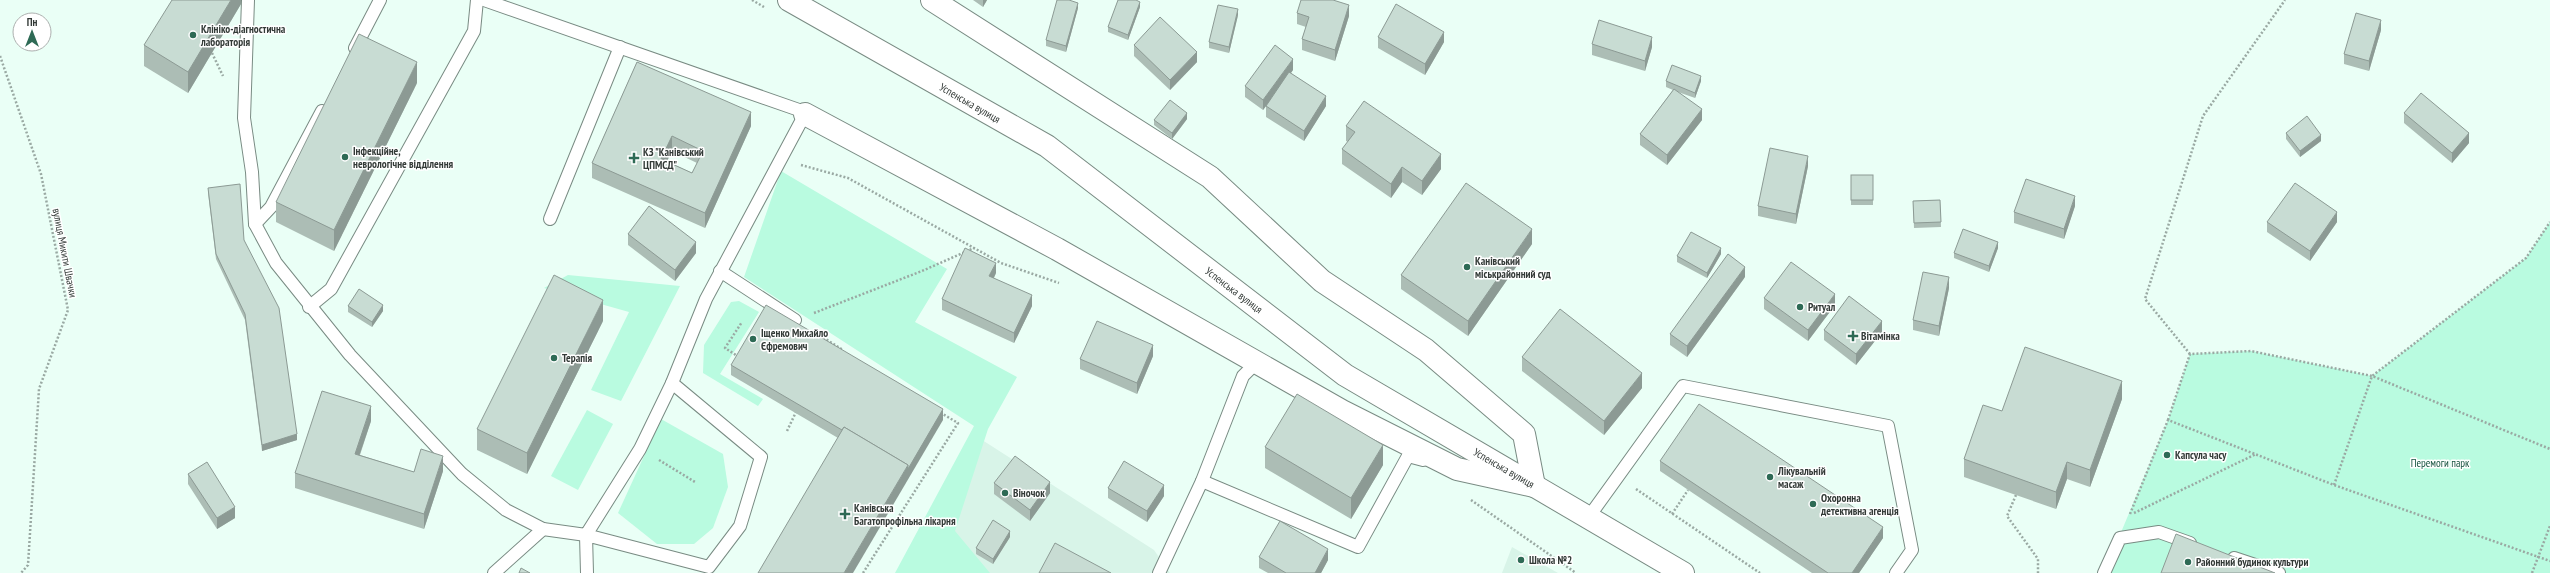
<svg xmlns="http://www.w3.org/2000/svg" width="2550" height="573" viewBox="0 0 2550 573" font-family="'PT Sans Narrow',sans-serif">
<rect width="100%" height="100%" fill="#eafff6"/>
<g fill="#d8f4e8">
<polygon points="976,436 1154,550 1170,573 899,573"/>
<polygon points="1512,547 1558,573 1502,573"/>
</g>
<g fill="#b9fbe0">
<polygon points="781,171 947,269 915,322 1017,377 988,429 955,531 990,573 895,573 974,426 744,277"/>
<polygon points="2550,222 2550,573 2104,573 2168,420 2190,354 2251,351 2372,376 2526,258"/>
<polygon points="568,275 680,286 621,401 591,390 629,312 544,288"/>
<polygon points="739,301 759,312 720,374 763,399 758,406 703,373 704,345 731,302"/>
<polygon points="587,410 613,424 578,490 551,476"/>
<polygon points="661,419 723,454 728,487 713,528 694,544 657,544 618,513"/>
</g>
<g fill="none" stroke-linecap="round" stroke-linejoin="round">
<defs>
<g id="service">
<polyline points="248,0 244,118 252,172 255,224 276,263 350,355 462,474 506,510 543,529 586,535 640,449 672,383 706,299 805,114 799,110 484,0"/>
<polyline points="355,48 380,0"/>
<polyline points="550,219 620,47"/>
<polyline points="255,224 271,207 322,111"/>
<polyline points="720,271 795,320"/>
<polyline points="309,307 331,289 474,31 477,0"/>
<polyline points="1202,481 1358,547 1408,456 1423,460"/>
<polyline points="1588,518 1683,386 1888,426 1912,550 1896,573"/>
<polyline points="2234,558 2279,573"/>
<polyline points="494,573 543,529"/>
<polyline points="587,573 586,535 709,567 740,526 761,457 672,383"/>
<polyline points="1159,573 1202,481 1243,376 1256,363"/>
<polyline points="2104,573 2120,538 2159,532 2190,543"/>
</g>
<polyline id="minor" points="805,114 1057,249 1342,411 1457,469 1534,486 1524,434 1426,350 1322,281 1210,177 932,0"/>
<polyline id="tertiary" points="789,0 1047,146 1345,375 1683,573"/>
</defs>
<use href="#service" stroke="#798b83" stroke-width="14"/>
<use href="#minor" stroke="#798b83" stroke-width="24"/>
<use href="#tertiary" stroke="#798b83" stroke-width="24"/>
<g stroke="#9aa9a3" stroke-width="2.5" stroke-dasharray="2 2" stroke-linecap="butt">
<polyline points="752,0 764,7"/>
<polyline points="212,53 223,76"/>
<polyline points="0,56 41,174 68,310 39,389 28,565 21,573"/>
<polyline points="801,165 848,178 1001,263 1059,283"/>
<polyline points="814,313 922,271 974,248"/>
<polyline points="813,331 843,350"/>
<polyline points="2190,354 2145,299 2203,116 2285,0"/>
<polyline points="739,357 725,348 742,322"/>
<polyline points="2168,420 2190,354 2251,351 2372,376 2550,449"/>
<polyline points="787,431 796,412"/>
<polyline points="659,460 695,482"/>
<polyline points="2334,485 2372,376 2526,258 2550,222"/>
<polyline points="1636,489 1760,573"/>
<polyline points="2016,495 2007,516 2038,559 2038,573"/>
<polyline points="1471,500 1576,573"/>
<polyline points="2134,513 2256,454"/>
<polyline points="1672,514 1688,490"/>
<polyline points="2130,514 2168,420 2334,485 2550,561"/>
<polyline points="863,573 958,423 941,413"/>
<polyline points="2532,573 2550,526"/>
</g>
<use href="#service" stroke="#fff" stroke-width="12"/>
<use href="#minor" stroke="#fff" stroke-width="22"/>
<use href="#tertiary" stroke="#fff" stroke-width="22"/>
</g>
<g fill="#acbdb5" fill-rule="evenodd">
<polygon points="241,0 241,4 188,93 144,66 144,45"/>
<polygon points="973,0 987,0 983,7"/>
<polygon points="1140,7 1128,40 1108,32 1108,27"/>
<polygon points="1078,8 1066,52 1046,46 1046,40"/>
<polygon points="1297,13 1349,16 1335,61 1302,50 1302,39 1306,27 1297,24"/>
<polygon points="1238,15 1229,53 1209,48 1209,42"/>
<polygon points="2381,30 2369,71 2344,64 2344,54"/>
<polygon points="1378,37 1444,42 1425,75 1378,48"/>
<polygon points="1592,44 1652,47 1645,71 1592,55"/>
<polygon points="1134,45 1197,62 1170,90 1134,56"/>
<path d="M 637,62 L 751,126 L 705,228 L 592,178 L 592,163 ZM 672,151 L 697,163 L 692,173 L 667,161 Z"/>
<polygon points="1293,70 1291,73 1326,106 1304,141 1266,117 1266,106 1273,97 1263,110 1245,97 1245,86"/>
<polygon points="1666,81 1701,81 1695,98 1678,92 1702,120 1667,165 1640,145 1640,134 1673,90 1666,87"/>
<polygon points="417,83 334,251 276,222 276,202"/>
<polygon points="2404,113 2469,143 2452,163 2404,123"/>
<polygon points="1187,119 1172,139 1154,125 1154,120"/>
<polygon points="1346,126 1441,169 1422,195 1402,182 1391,198 1342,164 1342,149 1348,142 1346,141"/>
<polygon points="2286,133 2321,141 2300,157 2286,139"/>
<polygon points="1808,166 1796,224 1758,216 1758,206"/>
<rect x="1851" y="175" width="22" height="30"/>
<polygon points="208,188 244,240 297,440 262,451 245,320 216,259 208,193"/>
<polygon points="1940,200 1941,227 1914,228 1913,201"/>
<polygon points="2075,206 2064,239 2014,223 2014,212"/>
<polygon points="2267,222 2337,222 2310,261 2267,232"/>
<polygon points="628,234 696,253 675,281 628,245"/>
<polygon points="1532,244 1468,336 1401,289 1401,275"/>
<polygon points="1998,248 1989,272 1954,258 1954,253"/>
<polygon points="1721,254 1707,278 1677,262 1677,256"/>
<polygon points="996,273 994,278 1032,306 1014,343 942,310 942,299"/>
<polygon points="1745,277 1687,357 1670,345 1670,334"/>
<polygon points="1949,288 1939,336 1913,330 1913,320"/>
<polygon points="1764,298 1835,305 1808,341 1764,309"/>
<polygon points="348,306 383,311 372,327 348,312"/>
<polygon points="603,321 527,474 477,450 477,429"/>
<polygon points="1824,330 1882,332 1856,365 1824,340"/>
<polygon points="1153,356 1137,394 1080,369 1080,359"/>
<polygon points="1522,357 1642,388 1604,435 1522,371"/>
<polygon points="731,365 943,420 838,438 731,375"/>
<polygon points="2122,399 2090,487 2067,479 2056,509 1964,477 1964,459 2002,411"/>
<polygon points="371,421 360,455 414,472 443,471 424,529 295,488 295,473"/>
<polygon points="1265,447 1383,465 1351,519 1265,468"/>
<polygon points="1660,461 1883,538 1859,573 1812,573 1660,471"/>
<polygon points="188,474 235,518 217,529 188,484"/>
<polygon points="994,483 1050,493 1030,521 994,494"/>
<polygon points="1108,488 1164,496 1147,522 1108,498"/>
<polygon points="1010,537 993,564 976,554 976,548"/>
<polygon points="1259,557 1328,560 1321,573 1268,573 1259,568"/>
</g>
<g fill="#8c9a94">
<polygon points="231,0 241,0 241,4 188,93 188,72"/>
<polygon points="983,0 987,0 983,7"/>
<polygon points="1140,2 1140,7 1128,40 1128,35"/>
<polygon points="1078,3 1078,8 1066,52 1066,46"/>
<polygon points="1349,5 1349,16 1335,61 1335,50"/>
<polygon points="1238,9 1238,15 1229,53 1229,47"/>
<polygon points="2381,20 2381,30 2369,71 2369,61"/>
<polygon points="1444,32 1444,42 1425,75 1425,64"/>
<polygon points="1652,37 1652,47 1645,71 1645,61"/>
<polygon points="1197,52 1197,62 1170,90 1170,80"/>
<polygon points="1293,59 1293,70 1263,110 1263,100"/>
<polygon points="417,62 417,83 334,251 334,230"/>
<polygon points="1701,76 1701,81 1695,98 1695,93"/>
<polygon points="1326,96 1326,106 1304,141 1304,131"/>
<polygon points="1702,109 1702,120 1667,165 1667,155"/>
<polygon points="751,112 751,126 705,228 705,213"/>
<polygon points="1187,113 1187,119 1172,139 1172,133"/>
<polygon points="2469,133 2469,143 2452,163 2452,153"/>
<polygon points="2321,135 2321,141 2300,157 2300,151"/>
<polygon points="672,136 672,151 661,173 661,159"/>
<polygon points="1441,154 1441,169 1422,195 1422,181"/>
<polygon points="1808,156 1808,166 1796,224 1796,214"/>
<polygon points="1402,167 1402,182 1391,198 1391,184"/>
<polygon points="2075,196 2075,206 2064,239 2064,229"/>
<polygon points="2337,212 2337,222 2310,261 2310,251"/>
<polygon points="1532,229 1532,244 1468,336 1468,321"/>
<polygon points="696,242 696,253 675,281 675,270"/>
<polygon points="1998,242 1998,248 1989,272 1989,266"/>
<polygon points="1721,248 1721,254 1707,278 1707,273"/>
<polygon points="996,263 996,273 989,287 989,276"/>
<polygon points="1745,267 1745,277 1687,357 1687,346"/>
<polygon points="1949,277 1949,288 1939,336 1939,326"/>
<polygon points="1835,294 1835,305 1808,341 1808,330"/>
<polygon points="1032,295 1032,306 1014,343 1014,333"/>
<polygon points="603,300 603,321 527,474 527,453"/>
<polygon points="383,305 383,311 372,327 372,322"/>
<polygon points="1882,321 1882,332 1856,365 1856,354"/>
<polygon points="1153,345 1153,356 1137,394 1137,383"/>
<polygon points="1642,373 1642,388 1604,435 1604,421"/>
<polygon points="2122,381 2122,399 2090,487 2090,470"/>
<polygon points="371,406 371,421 355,468 355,454"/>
<polygon points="943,409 943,420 853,573 844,573 908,465"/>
<polygon points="297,434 297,440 262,451 262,445"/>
<polygon points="1383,445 1383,465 1351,519 1351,498"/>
<polygon points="443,456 443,471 424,529 424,514"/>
<polygon points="2067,462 2067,479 2056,509 2056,492"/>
<polygon points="1050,482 1050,493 1030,521 1030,510"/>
<polygon points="1164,485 1164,496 1147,522 1147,511"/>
<polygon points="235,507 235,518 217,529 217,518"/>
<polygon points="1883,527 1883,538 1859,573 1852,573"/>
<polygon points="1010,531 1010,537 993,564 993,559"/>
<polygon points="1328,549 1328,560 1321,573 1315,573"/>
</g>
<g fill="#c8dcd3" stroke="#8c9a94" fill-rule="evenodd">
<polygon points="172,0 231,0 188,72 144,45"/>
<polygon points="1057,0 1069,0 1078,3 1066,46 1046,40"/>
<polygon points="1118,0 1136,0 1140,2 1128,35 1108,27"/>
<polygon points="1301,0 1333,0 1349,5 1335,50 1302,39 1309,17 1297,13"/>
<polygon points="1396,4 1444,32 1425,64 1378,37"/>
<polygon points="1218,5 1238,9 1229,47 1209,42"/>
<polygon points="2356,13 2381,20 2369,61 2344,54"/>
<polygon points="1160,17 1197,52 1170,80 1134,45"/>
<polygon points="1599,20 1652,37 1645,61 1592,44"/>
<polygon points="359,34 417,62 334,230 276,202"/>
<polygon points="1275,45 1293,59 1263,100 1245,86"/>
<path d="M 637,62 L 751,112 L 705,213 L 592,163 ZM 672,136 L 703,151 L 692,173 L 661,159 Z"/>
<polygon points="1672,65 1701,76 1695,93 1666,81"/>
<polygon points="1289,72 1326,96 1304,131 1266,106"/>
<polygon points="1674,89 1702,109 1667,155 1640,134"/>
<polygon points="2421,93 2469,133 2452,153 2404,113"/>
<polygon points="1170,100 1187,113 1172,133 1154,120"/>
<polygon points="1364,101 1441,154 1422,181 1402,167 1391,184 1342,149 1355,132 1346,126"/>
<polygon points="2307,116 2321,135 2300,151 2286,133"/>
<polygon points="1770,148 1808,156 1796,214 1758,206"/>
<rect x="1851" y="175" width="22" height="25"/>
<polygon points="2026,179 2075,196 2064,229 2014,212"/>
<polygon points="1466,183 1532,229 1468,321 1401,275"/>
<polygon points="2295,183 2337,212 2310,251 2267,222"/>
<polygon points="240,184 244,240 279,308 297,434 262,445 245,314 216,254 208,188"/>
<polygon points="1940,200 1941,222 1914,223 1913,201"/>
<polygon points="649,206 696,242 675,270 628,234"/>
<polygon points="1963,229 1998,242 1989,266 1954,253"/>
<polygon points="1691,232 1721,248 1707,273 1677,256"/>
<polygon points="965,248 996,263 989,276 1032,295 1014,333 942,299"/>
<polygon points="1728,254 1745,267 1687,346 1670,334"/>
<polygon points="1791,262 1835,294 1808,330 1764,298"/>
<polygon points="1923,272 1949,277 1939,326 1913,320"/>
<polygon points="554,275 603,300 527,453 477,429"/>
<polygon points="359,289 383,305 372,322 348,306"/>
<polygon points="1849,296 1882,321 1856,354 1824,330"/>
<polygon points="766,305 943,409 908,469 908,465 844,427 842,430 731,365"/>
<polygon points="1560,309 1642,373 1604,421 1522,357"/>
<polygon points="1097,321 1153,345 1137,383 1080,359"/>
<polygon points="2025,347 2122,381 2090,470 2067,462 2056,492 1964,459 1983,405 2002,411"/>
<polygon points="322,391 371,406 355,454 414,472 421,449 443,456 424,514 295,473"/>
<polygon points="1297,394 1383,445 1351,498 1265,447"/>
<polygon points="1699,404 1883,527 1852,573 1828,573 1660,461"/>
<polygon points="844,427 908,465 844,573 758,573"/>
<polygon points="1015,456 1050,482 1030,510 994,483"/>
<polygon points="1124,461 1164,485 1147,511 1108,488"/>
<polygon points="207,462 235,507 217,518 188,474"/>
<polygon points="993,520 1010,531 993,559 976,548"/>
<polygon points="1280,521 1328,549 1315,573 1286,573 1259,557"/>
<polygon points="2176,534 2275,573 2161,573"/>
<polygon points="1055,543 1111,573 1039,573"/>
<polygon points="521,568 530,573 519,573"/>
</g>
<g fill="#2e6a55" stroke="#fff" stroke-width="1.5">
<circle cx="193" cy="35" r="4"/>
<circle cx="345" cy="157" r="4"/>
<path d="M632 152h4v4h4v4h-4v4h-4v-4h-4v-4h4z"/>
<circle cx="1467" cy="267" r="4"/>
<circle cx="1800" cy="307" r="4"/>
<path d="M1851 330h4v4h4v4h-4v4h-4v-4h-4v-4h4z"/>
<circle cx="753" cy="339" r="4"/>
<circle cx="554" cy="358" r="4"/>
<circle cx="2167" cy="455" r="4"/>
<circle cx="1770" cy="477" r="4"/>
<circle cx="1005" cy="493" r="4"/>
<circle cx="1813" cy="504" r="4"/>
<path d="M843 508h4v4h4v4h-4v4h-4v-4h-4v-4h4z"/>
<circle cx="1521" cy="560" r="4"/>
<circle cx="2188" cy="562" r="4"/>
</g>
<g text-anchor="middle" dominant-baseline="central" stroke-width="3" stroke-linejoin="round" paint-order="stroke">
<g font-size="11" font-weight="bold" fill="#333a37" stroke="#fff" text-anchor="start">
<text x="201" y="29">Клініко-діагностична<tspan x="201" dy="13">лабораторія</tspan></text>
<text x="353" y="151">Інфекційне,<tspan x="353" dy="13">неврологічне відділення</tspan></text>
<text x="643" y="152">КЗ "Канівський<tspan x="643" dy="13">ЦПМСД"</tspan></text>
<text x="1475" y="261">Канівський<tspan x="1475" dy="13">міськрайонний суд</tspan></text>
<text x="1808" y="307">Ритуал</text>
<text x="761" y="333">Іщенко Михайло<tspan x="761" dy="13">Єфремович</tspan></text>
<text x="1861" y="336">Вітамінка</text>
<text x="562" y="358">Терапія</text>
<text x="2175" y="455">Капсула часу</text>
<text x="1778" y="471">Лікувальній<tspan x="1778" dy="13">масаж</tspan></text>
<text x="1013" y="493">Віночок</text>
<text x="1821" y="498">Охоронна<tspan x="1821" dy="13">детективна агенція</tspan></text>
<text x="854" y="508">Канівська<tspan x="854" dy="13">Багатопрофільна лікарня</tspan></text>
<text x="1529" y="560">Школа №2</text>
<text x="2196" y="562">Районний будинок культури</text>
</g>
<g font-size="11" fill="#333a37" stroke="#fff">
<text transform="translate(970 103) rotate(30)">Успенська вулиця</text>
<text transform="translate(65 253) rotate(79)">вулиця Микити Швачки</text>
<text transform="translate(1234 290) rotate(37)">Успенська вулиця</text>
<text transform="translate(1504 468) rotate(30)">Успенська вулиця</text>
</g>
<g font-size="11" fill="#16523f" stroke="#fff">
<text x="2440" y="463">Перемоги парк</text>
</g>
</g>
<g transform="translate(32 32)"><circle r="19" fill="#ffffff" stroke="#adb0af"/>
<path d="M0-3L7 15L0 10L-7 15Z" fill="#2e6a55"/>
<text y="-6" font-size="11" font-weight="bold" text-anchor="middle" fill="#333a37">Пн</text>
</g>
</svg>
